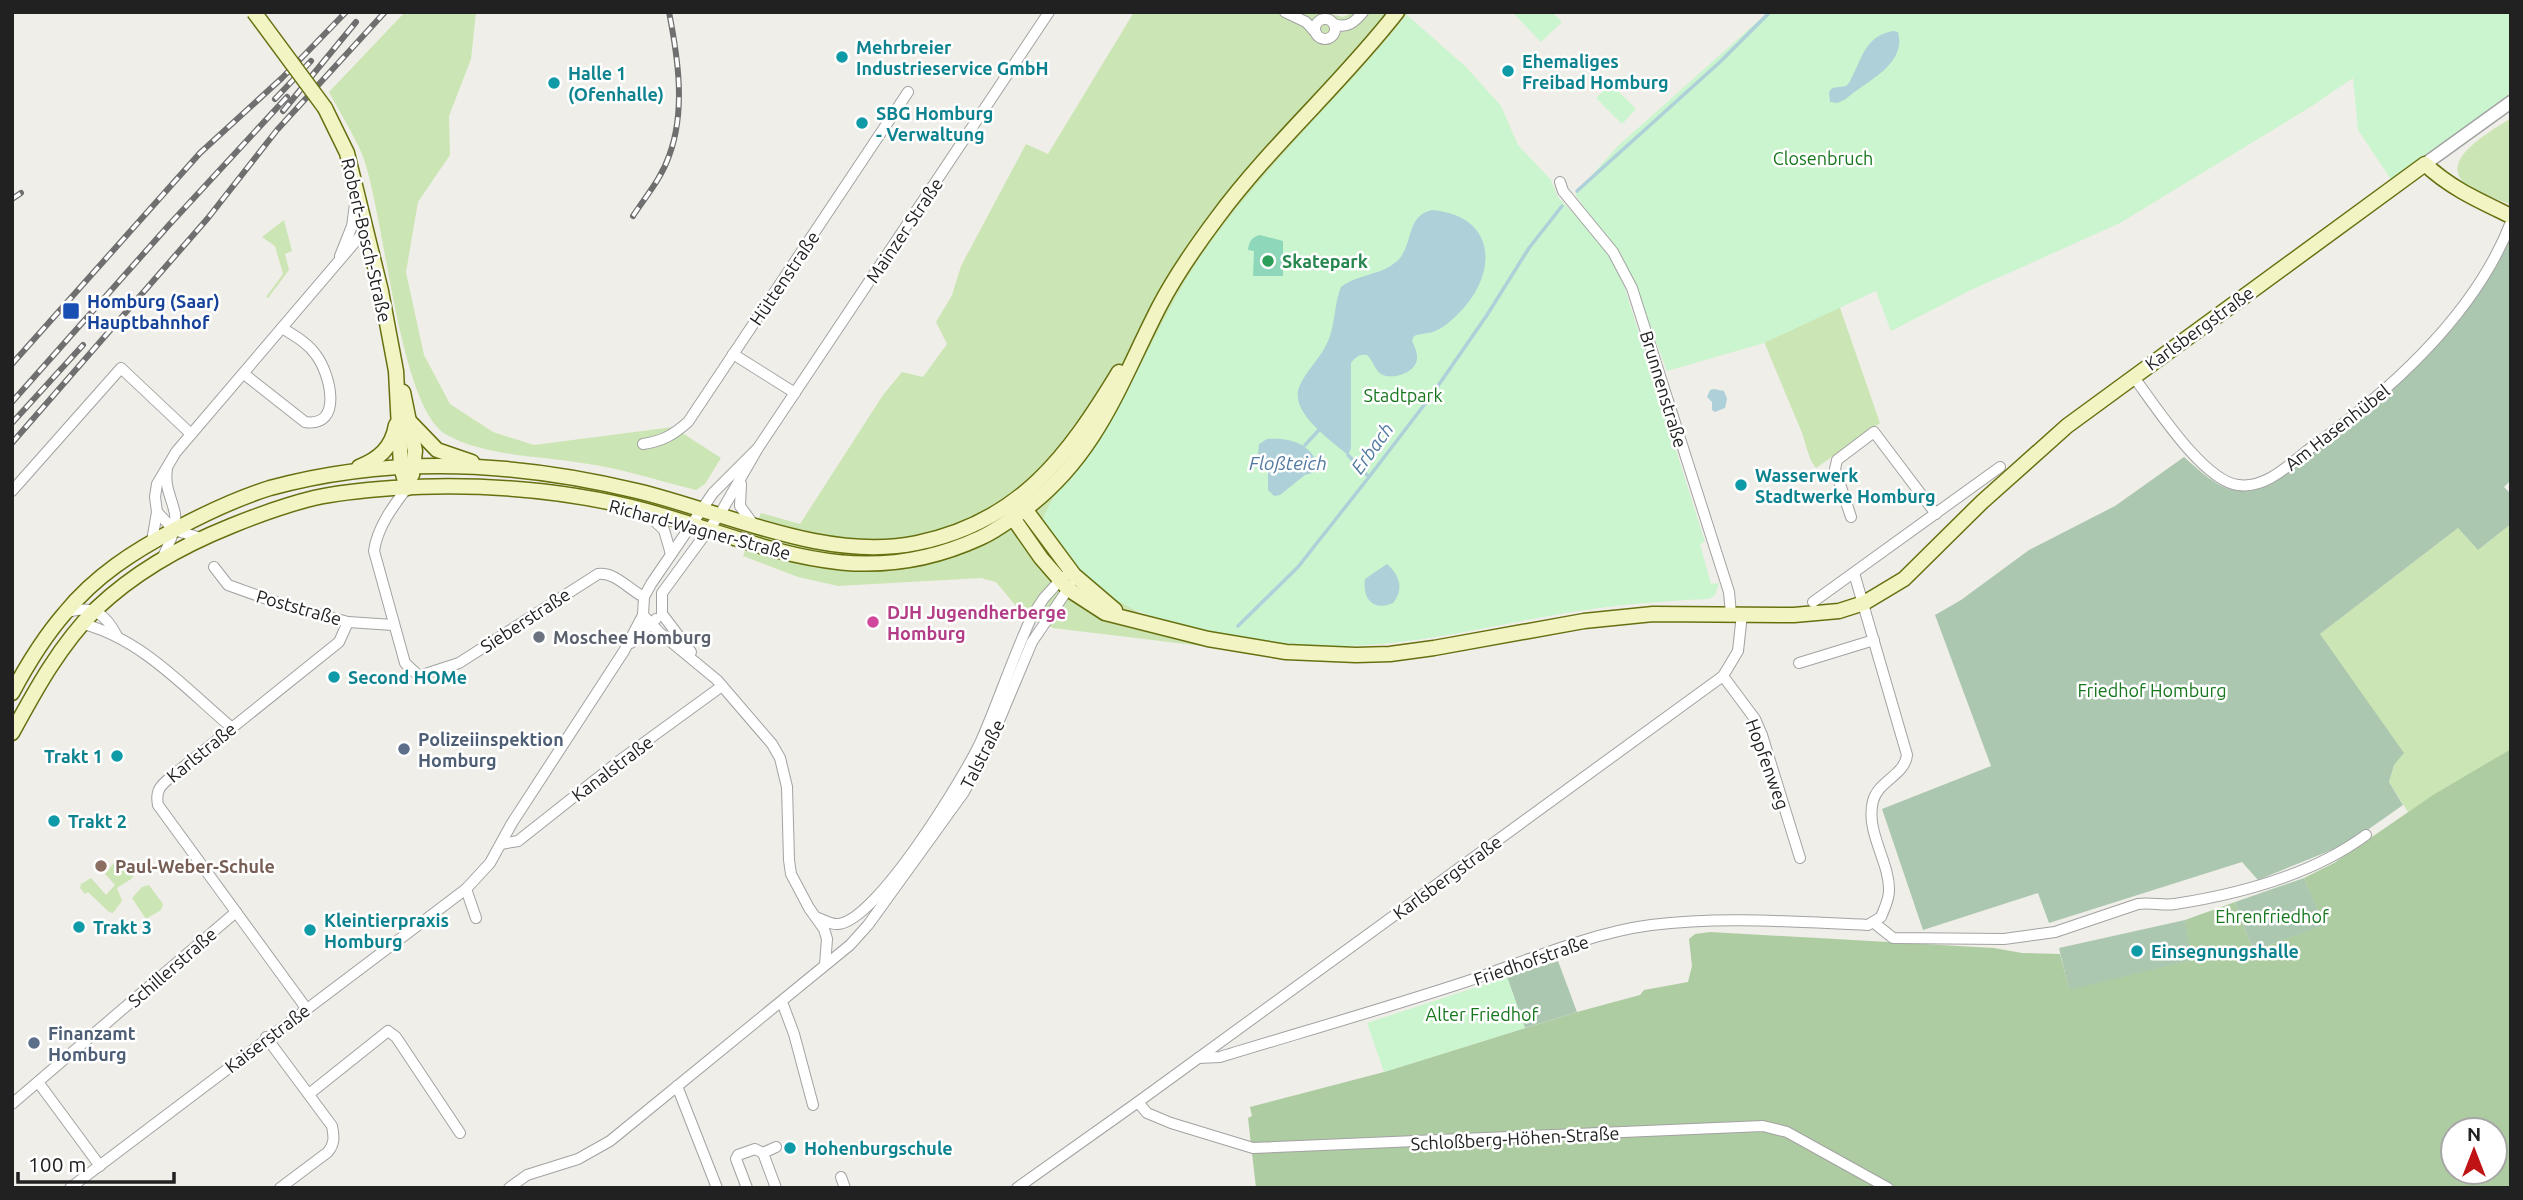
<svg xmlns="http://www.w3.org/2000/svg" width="2523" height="1200" viewBox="0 0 2523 1200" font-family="Ubuntu,sans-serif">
<rect width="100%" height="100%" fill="#f0eee8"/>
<g fill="#cce5b4">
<path d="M 405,12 L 476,12 L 471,59 L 449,116 L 450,155 L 418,202 L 406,272 L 424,355 L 450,404 L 493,432 L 534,445 L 673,427 L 721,458 L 705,484 L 696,490 C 659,481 620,468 582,463 C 541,456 484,456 447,435 C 398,408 385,212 362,154 C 353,133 340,113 329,92 Z"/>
<polygon points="1134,12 1324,12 1343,17 1354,12 1409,12 1369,62 1237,208 1196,264 1110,422 1085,458 1064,552 1097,587 1145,616 1214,633 1202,646 1053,628 1020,611 996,582 981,578 838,586 798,577 743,556 761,513 800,524 883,395 902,372 923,377 947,344 936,322 952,295 961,266 1026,144 1048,154"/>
<path d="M 2511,118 L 2511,205 C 2498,199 2482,195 2470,187 C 2432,162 2492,131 2511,118 Z"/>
<polygon points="284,220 292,251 285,254 289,270 268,298 266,297 283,274 275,246 262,237"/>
<path d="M 1816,239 L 1880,423 L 1816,468 C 1807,457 1806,441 1800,428 C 1779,378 1758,328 1738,277 Z"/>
<polygon points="2511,524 2511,749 2408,812 2389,782 2394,765 2320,634 2458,528 2478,550"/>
<polygon points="116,860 127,871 138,860 140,868 131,879 117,888 122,901 113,913 109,912 88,892 85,894 80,888 81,884 91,878 106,895 115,885 105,874"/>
<polygon points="149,885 163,904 161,910 146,919 132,898 142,887"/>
</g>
<path fill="#aecca1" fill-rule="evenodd" d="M 2511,749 L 2511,1188 L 1256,1188 L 1248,1118 L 1252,1116 L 1250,1107 L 1384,1072 L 1577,1012 L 1640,995 L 1644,990 L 1688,982 L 1692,966 L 1689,939 L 1695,934 L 1710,932 L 1994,948 L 2022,953 L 2060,954 L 2069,989 L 2191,960 L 2185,920 L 2235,902 L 2253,951 L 2323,925 L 2304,878 L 2334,863 L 2433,795 ZM 2453,1130 L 2495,1130 L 2495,1172 L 2453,1172 Z"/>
<g fill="#acc7b0">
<path d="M 2511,237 L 2511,480 L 2504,487 L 2511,494 L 2511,524 L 2478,550 L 2458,528 L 2320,634 L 2404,753 L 2394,765 L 2389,782 L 2403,805 L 2349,843 L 2258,880 L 2242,862 L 2049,923 L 2038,893 L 1923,930 L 1882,809 L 1991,766 L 1935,615 L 1961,600 L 2029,550 L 2115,506 L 2184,457 C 2219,488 2234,503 2279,478 C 2344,430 2408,382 2459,319 C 2479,294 2495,264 2511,237 Z"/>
<polygon points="2304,878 2324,925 2253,951 2235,902"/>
<polygon points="2185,920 2192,960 2069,990 2059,948"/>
<polygon points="1558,961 1577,1012 1525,1028 1507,977"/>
</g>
<g fill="#cbf5ce">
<polygon points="1512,12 1552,12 1562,22 1541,42"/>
<polygon points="1768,12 2511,12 2511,93 2392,181 2358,130 2353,78 2312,106 2120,223 1971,290 1891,331 1876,291 1764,343 1667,371 1632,278 1575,194 1618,146"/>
<path d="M 1407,15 L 1466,67 L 1501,106 L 1518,145 L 1551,180 L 1558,197 L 1590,231 L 1619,270 L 1705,542 L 1700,544 L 1711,584 L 1719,583 L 1715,595 L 1709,599 C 1661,601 1614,605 1566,613 C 1488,626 1410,647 1330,646 C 1286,645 1240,639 1198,629 C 1170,622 1144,616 1118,601 C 1086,581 1063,552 1042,521 C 1056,483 1090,456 1111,421 C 1141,369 1164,312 1197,262 C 1257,172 1339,99 1407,15 Z"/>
<polygon points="1611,84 1636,109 1622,124 1596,98"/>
<polygon points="1507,977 1525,1028 1384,1072 1367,1023"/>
</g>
<path fill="#8ed7ba" d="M 1260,235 L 1283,241 L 1283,276 L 1253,276 L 1254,251 L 1248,250 C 1249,241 1252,237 1260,235 Z"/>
<g fill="#add0d9">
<path d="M 1893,31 L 1898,32 C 1907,65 1866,81 1846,99 L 1837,103 L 1830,102 L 1829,92 L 1832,88 L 1846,86 L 1849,83 C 1862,60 1864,36 1893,31 Z"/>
<path d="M 1432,210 C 1499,216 1498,276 1457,315 C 1451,321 1443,328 1435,331 C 1429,334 1421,333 1414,336 L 1412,341 C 1415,347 1419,356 1416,363 C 1412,374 1390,380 1381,374 C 1374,369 1373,360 1367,355 C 1359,354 1356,357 1351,363 L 1351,448 L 1348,455 C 1331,440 1287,411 1300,385 C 1306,372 1317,361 1324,349 C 1336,330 1333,307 1341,287 C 1359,273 1384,276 1400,258 C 1413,242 1407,215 1432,210 Z"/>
<polygon points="1714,389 1724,391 1727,399 1725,408 1715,412 1712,410 1712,402 1707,397 1710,390"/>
<path d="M 1267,439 C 1292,437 1315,445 1319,471 L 1305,475 L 1280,495 L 1274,496 L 1268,490 L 1268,467 L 1258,454 L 1259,444 Z"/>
<path d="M 1387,564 C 1400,576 1404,589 1393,603 C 1373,612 1362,598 1365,579 Z"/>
</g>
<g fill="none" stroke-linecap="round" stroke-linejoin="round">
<g stroke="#add0d9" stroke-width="3.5">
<polyline points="1577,191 1720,62 1770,12"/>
<polyline points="1305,445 1319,430"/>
<polyline points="1348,455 1368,476"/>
<polyline points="1238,626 1298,567 1369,477 1431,396 1487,315 1529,248 1562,206"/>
</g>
<defs>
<g id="minor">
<polyline points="1285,12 1306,22 1316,33"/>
<circle cx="1325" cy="29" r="10"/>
<path d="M 1334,24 C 1347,29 1355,22 1363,12"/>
<polyline points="1560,182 1563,191 1613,252 1632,288 1729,592 1731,614"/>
<polyline points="340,256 352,226 356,197"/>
<polyline points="733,354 795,393"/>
<path d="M 244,374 L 305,422 C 344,428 330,373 316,355 C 308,343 295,336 282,328"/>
<path d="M 2133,376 C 2154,404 2203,481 2238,485 C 2265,489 2289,465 2308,450 C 2388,393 2475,316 2511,222"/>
<path d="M 643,444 C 663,441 673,435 688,422 L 908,92"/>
<polyline points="741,484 740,506 753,524"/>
<path d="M 407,488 C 393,506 377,528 374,551 L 405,663 L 419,676 L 459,663 L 598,574 C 616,572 629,590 644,597"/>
<polyline points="12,491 121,368 191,434"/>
<polyline points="157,512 174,530 201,538"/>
<polyline points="647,514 664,530 671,554"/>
<polyline points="1851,517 1835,469 1837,460 1874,432 1936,514"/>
<polyline points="152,541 157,512 155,497 157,484 176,452 367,228"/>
<path d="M 162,559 C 168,545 177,530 175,514 C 172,498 164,487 167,469"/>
<polyline points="214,567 228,585 281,604 348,622 393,625"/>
<polyline points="1813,602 2000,467"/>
<path d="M 68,612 C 93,605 105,613 117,636"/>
<polyline points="662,614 662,593 720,514 758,448 1049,12"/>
<polyline points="662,614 691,652"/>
<polyline points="643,615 659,632 717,680 772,744 780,758 787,787 789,860 791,874 809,908 824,929 827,939 825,965"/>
<path d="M 83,624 C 142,639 186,689 231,727"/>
<polyline points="631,643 656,619"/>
<polyline points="1799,663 1874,640"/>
<polyline points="1723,676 1755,719 1762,735 1800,858"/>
<polyline points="501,844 518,841 623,758 722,686"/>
<polyline points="466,889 476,918"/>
<path d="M 818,918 C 824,920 832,925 838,924 C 876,922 965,776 981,741 C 999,700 1013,657 1032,616 L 1044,598 L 1063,577"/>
<path d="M 1873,922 L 1893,938 L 2004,939 L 2055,932 L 2138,904 C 2151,902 2163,906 2175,904 C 2240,894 2313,874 2366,835"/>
<polyline points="782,1002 794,1034 813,1105"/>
<path d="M 306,1008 L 158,805 C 155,790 161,785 172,776 L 339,642 L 348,622"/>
<path d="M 266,1037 L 332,1126 C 334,1137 335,1143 328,1152 L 280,1188"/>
<path d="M 1198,1058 L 1220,1057 C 1302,1032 1386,1008 1468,981 C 1526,961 1590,933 1651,925 C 1723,916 1796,922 1868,925 L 1881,917 C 1884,909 1889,900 1889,891 C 1890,862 1865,832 1873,801 C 1878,781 1905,775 1907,755 L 1854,573"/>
<polyline points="38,1082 100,1166"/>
<polyline points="677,1086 717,1188"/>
<polyline points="309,1094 388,1031 396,1037 460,1133"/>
<polyline points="1138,1102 1147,1113 1171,1123 1253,1148 1763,1126 1787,1132 1888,1188"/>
<polyline points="12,1104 236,912"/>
<polyline points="763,1153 776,1147"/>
<polyline points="841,1177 845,1188"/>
<polyline points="70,1188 466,889 490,863 512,823 624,651 643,615 644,597 651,584 713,493 758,448"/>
<polyline points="509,1188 527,1175 578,1159 610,1141 850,945 868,925 964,792 988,747 1032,642 1070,586"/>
<polyline points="747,1188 736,1159 738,1155 755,1149 763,1153 776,1188"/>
<polyline points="1017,1188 1138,1102 1723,676 1738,651 1742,614"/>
</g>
<polyline id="tertiary" points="2425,164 2511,102"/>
<g id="secondary">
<polyline points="325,108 347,153 381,291 396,371 401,467 407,488"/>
<polyline points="403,392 415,451 412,475"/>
<polyline points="411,423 437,450 472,462"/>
<path d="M 359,467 C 379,459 392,448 396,425"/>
<path d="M 1013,503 L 1013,518 L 1041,558 L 1068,589 L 1105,613 L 1208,639 L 1286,652 L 1356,655 L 1390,654 L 1434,648 L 1584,621 L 1653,614 L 1794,615 L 1839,611 L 1864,603 L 1904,579 L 1982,502 L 2067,426 L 2425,164 C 2450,188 2480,201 2511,216"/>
<polyline points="1018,505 1025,509 1074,575 1115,610"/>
<path d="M 12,693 C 27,665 44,637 65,613 C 95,576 134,551 176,529 C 206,513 238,498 270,488 C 390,455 517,462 637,491 C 725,512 825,562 917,543 C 1020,522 1068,456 1119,372"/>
<path d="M 12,733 C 36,689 60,645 96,609 C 135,572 181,546 231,526 C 258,515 285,505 314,498 C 340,492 366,490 393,488 C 478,483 564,489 647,511 C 766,544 856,595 980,538 C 996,531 1010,520 1024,510 C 1097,456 1120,383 1159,307 C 1175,276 1196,246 1217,218 C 1271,145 1341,84 1397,12"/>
</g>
</defs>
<use href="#minor" stroke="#a2a2a2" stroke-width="12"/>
<use href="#tertiary" stroke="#a2a2a2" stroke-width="15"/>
<use href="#secondary" stroke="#677010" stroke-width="17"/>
<use href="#minor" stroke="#fff" stroke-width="10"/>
<use href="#tertiary" stroke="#fff" stroke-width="12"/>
<use href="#secondary" stroke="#f2f4c3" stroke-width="14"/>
<defs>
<g id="rail">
<polyline points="275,99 311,61"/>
<polyline points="283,111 356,22"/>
<polyline points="12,199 21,193"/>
<path d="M 633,216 C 646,196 661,179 669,156 C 686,111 678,58 669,12"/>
<polyline points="12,364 200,153 282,78 346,12"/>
<polyline points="12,402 169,225 287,97"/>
<polyline points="12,423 83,345"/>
<polyline points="12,443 208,218 277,130 385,12"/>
</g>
</defs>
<use href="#rail" stroke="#6f6f6f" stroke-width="6"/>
<use href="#rail" stroke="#fff" stroke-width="3.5" stroke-dasharray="10" stroke-linecap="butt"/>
<defs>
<polyline id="secondary-bridge" points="254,12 325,108"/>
</defs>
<use href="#secondary-bridge" stroke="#677010" stroke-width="17" stroke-linecap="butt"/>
<use href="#secondary-bridge" stroke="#f2f4c3" stroke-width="14"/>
</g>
<g fill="#0f9aa8" stroke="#fff" stroke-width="2.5">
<circle cx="842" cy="57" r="7"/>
<circle cx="1508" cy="71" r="7"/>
<circle cx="554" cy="83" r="7"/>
<circle cx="862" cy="123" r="7"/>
<circle cx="1741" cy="485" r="7"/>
<circle cx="334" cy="677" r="7"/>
<circle cx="117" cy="756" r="7"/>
<circle cx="54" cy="821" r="7"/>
<circle cx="79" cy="927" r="7"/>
<circle cx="310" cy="930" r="7"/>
<circle cx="2137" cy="951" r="7"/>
<circle cx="790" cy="1148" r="7"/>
</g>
<circle fill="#2e9e5b" stroke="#fff" stroke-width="2.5" cx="1268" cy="261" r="7"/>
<rect fill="#1a4fb4" stroke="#fff" stroke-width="2.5" x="62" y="302" width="18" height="18" rx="3.5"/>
<circle fill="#d1479c" stroke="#fff" stroke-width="2.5" cx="873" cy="622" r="7"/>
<circle fill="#6b7280" stroke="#fff" stroke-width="2.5" cx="539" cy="637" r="7"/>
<g fill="#5c6f8a" stroke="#fff" stroke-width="2.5">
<circle cx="404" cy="749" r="7"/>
<circle cx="34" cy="1043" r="7"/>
</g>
<circle fill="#8d6e63" stroke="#fff" stroke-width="2.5" cx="101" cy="866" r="7"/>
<g text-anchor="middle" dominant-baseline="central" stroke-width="5" stroke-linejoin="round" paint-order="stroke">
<g font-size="18" font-weight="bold" fill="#0d838f" stroke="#fff" text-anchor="start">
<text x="856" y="47">Mehrbreier<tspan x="856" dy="21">Industrieservice GmbH</tspan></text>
<text x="1522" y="61">Ehemaliges<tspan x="1522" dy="21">Freibad Homburg</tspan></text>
<text x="568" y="73">Halle 1<tspan x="568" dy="21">(Ofenhalle)</tspan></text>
<text x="876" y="113">SBG Homburg<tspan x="876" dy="21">- Verwaltung</tspan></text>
<text x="1755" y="475">Wasserwerk<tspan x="1755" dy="21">Stadtwerke Homburg</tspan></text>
<text x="348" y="677">Second HOMe</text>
<text x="103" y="756" text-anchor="end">Trakt 1</text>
<text x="68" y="821">Trakt 2</text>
<text x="324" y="920">Kleintierpraxis<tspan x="324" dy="21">Homburg</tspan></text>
<text x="93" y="927">Trakt 3</text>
<text x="2151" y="951">Einsegnungshalle</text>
<text x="804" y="1148">Hohenburgschule</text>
</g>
<g font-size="18" fill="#17771e" stroke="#fff">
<text x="1823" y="158">Closenbruch</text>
<text x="1403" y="395">Stadtpark</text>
<text x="2152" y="690">Friedhof Homburg</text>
<text x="2272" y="916">Ehrenfriedhof</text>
<text x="1482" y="1014">Alter Friedhof</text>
</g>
<g font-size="18" fill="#212121" stroke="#fff">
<text transform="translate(904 230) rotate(-56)">Mainzer Straße</text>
<text transform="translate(367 240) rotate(77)">Robert-Bosch-Straße</text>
<text transform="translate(784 278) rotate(-56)">Hüttenstraße</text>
<text transform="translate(2199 328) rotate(-36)">Karlsbergstraße</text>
<text transform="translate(1664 389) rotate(73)">Brunnenstraße</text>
<text transform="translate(2337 427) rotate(-38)">Am Hasenhübel</text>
<text transform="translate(700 529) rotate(15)">Richard-Wagner-Straße</text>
<text transform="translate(299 607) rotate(16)">Poststraße</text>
<text transform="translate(525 620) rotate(-33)">Sieberstraße</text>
<text transform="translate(201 752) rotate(-39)">Karlstraße</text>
<text transform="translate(982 754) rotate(-63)">Talstraße</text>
<text transform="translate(1768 764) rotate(70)">Hopfenweg</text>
<text transform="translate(612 768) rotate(-37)">Kanalstraße</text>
<text transform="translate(1447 877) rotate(-36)">Karlsbergstraße</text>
<text transform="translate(1531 960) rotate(-19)">Friedhofstraße</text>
<text transform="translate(172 967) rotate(-41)">Schillerstraße</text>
<text transform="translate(267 1038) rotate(-37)">Kaiserstraße</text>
<text transform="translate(1515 1138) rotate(-3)">Schloßberg-Höhen-Straße</text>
</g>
<g font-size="18" font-weight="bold" fill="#27864d" stroke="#fff" text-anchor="start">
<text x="1282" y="261">Skatepark</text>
</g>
<g font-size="18" font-weight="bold" fill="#164399" stroke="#fff" text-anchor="start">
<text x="87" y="301">Homburg (Saar)<tspan x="87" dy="21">Hauptbahnhof</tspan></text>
</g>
<g font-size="18" font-weight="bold" fill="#b23c85" stroke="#fff" text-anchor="start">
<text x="887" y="612">DJH Jugendherberge<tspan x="887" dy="21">Homburg</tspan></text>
</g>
<g font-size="18" font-weight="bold" fill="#5b616d" stroke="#fff" text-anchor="start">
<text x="553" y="637">Moschee Homburg</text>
</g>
<g font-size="18" font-weight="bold" fill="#4e5e75" stroke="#fff" text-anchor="start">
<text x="418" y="739">Polizeiinspektion<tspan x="418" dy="21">Homburg</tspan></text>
<text x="48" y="1033">Finanzamt<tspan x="48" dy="21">Homburg</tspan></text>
</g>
<g font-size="18" font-weight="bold" fill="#785e54" stroke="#fff" text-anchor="start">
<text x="115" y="866">Paul-Weber-Schule</text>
</g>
<g font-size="19" font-style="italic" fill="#527aa0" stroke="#fff">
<text transform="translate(1372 448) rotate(-54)">Erbach</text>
<text x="1288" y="463">Floßteich</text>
</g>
</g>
<rect width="2523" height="1200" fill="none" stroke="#212121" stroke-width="28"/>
<g transform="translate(2474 1151)"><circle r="33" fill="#ffffff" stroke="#a6a6a6" stroke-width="2"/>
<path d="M0-5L12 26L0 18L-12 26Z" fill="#bf1315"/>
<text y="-10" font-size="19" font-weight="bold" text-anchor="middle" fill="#212121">N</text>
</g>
<path d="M18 1172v10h156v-10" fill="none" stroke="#212121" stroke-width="3.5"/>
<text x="28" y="1172" font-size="21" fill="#212121" stroke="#ffffff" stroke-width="5" paint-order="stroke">100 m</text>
</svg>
